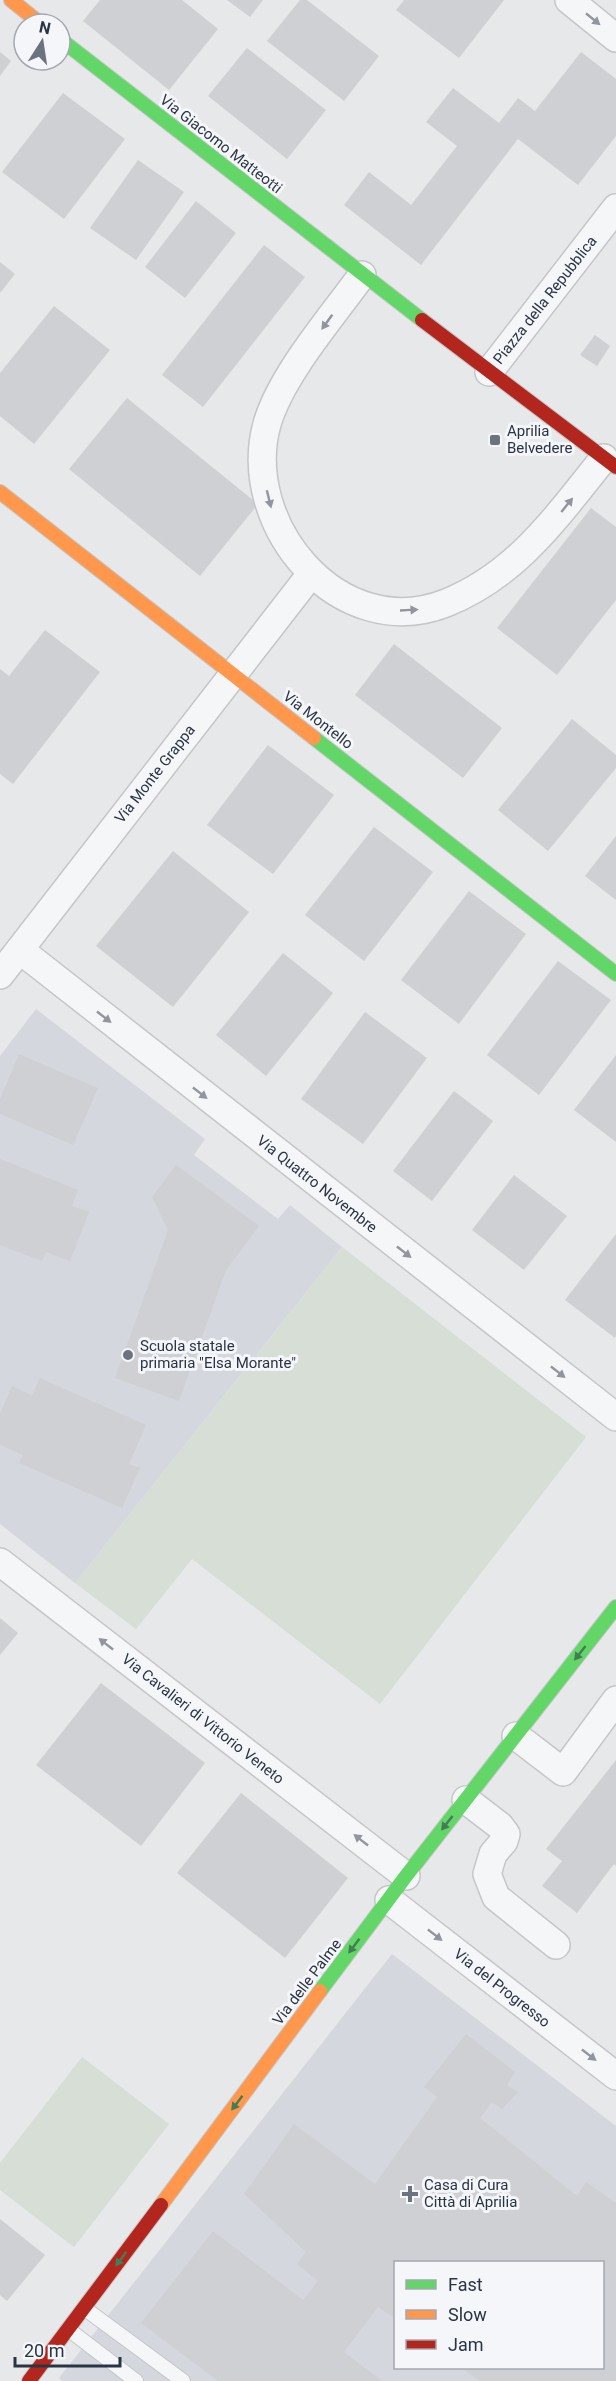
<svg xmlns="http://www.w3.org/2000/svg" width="616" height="2381" viewBox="0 0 616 2381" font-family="Roboto,sans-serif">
<rect width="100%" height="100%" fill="#e6e8ea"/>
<g fill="#d4d7dd" fill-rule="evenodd">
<polygon points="36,1009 205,1139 194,1155 278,1219 290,1205 342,1247 75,1583 0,1524 0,1056"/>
<path d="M 392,1954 L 616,2126 L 616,2381 L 62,2381 L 59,2378 ZM 396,2262 L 602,2262 L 602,2368 L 396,2368 Z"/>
</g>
<g fill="#d6ded6">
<polygon points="342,1247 586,1437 380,1704 192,1559 136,1629 75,1583"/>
<polygon points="82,2057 169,2124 74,2247 0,2190 0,2163"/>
</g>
<g fill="#ced0d3">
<polygon points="100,0 182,0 218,29 169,90 83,21"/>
<polygon points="227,0 263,0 250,17"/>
<polygon points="300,0 307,0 379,56 344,101 267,41"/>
<polygon points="404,0 504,0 459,58 396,10"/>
<polygon points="247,48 326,110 287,159 208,96"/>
<polygon points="0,52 11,61 0,76"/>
<polygon points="581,52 616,79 616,136 578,185 518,139 421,265 344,205 369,172 411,205 457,146 426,122 453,88 499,123 518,98 535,111"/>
<polygon points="63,93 125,139 64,219 2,172"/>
<polygon points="138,160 184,192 136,260 90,228"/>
<polygon points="196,201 236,233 185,298 145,267"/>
<polygon points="264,245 305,277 203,407 162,375"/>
<polygon points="0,262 15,274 0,293"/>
<polygon points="54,306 110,350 34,444 0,416 0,373"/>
<polygon points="595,335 610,346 597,366 580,355"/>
<polygon points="127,398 258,504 200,576 69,469"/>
<polygon points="591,508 616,527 616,600 557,675 497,628"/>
<polygon points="45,630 100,672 13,784 0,774 0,669 9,676"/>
<polygon points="394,644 502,728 463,778 355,695"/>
<polygon points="572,719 616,755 616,768 548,851 498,810"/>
<polygon points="268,745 334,795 273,874 207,825"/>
<polygon points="374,827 433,872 364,961 305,915"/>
<polygon points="616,836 616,900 585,876"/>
<polygon points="173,851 249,912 173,1007 96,946"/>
<polygon points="469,891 526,934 459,1024 401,980"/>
<polygon points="283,953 333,993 266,1076 216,1035"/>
<polygon points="558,961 611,1000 539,1095 487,1055"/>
<polygon points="365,1012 427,1058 363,1144 301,1099"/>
<polygon points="19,1054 98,1088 73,1145 0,1114 0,1099"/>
<polygon points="616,1055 616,1142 574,1110"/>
<polygon points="454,1091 493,1121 432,1201 393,1171"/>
<polygon points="0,1159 78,1190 72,1206 89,1212 70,1261 46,1252 42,1261 0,1245"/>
<polygon points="176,1165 259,1226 226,1270 179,1401 115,1378 168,1230 152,1197"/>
<polygon points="514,1175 567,1216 524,1270 472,1230"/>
<polygon points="616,1234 616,1336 615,1338 565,1300"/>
<polygon points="40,1378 146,1425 129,1464 140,1468 122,1508 19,1463 23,1455 0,1445 0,1414 12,1386 32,1395"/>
<polygon points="0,1618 18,1633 0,1655"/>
<polygon points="101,1683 205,1763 141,1846 36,1765"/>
<polygon points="616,1760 616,1866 614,1864 577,1913 542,1886 562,1861 546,1849"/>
<polygon points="241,1793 348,1878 285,1958 177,1873"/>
<polygon points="466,2034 515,2072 507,2085 518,2092 502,2109 492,2102 480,2118 577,2196 586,2182 616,2203 616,2381 480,2381 462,2368 602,2368 602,2262 396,2262 396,2319 378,2307 344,2352 382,2381 218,2381 141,2323 213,2231 303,2300 318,2281 297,2264 306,2252 244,2194 294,2124 375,2184 437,2097 424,2087"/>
<polygon points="0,2219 45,2255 7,2301 0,2295"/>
</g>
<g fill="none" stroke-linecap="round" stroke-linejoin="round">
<defs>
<g id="lane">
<polyline points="84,2308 183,2381"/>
<polyline points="68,2329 136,2381"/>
</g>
<g id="street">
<polyline points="569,0 616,38"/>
<path d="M 362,275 C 332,317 281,375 267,424 C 239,525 340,645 446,603 C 518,574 557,516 604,458"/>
<polyline points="489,372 616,208"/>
<polyline points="20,950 616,1417"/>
<polyline points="0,975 311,574"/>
<polyline points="0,1562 406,1876"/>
<polyline points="516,1736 563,1772 616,1700"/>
<polyline points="466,1800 500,1826 506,1834 504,1841 493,1854 487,1874 496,1897 556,1945"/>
<polyline points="389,1900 616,2076"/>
</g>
<g id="fast">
<polyline points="60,39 422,320"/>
<polyline points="314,738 616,974"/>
<polyline points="320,1991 406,1876 616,1607"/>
</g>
<g id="slow">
<polyline points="11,0 41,24"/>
<polyline points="0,492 314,738"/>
<polyline points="161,2205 320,1991"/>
</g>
<g id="jam">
<polyline points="422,320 616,467"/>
<polyline points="29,2381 161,2205"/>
</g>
</defs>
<use href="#lane" stroke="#c4c6c8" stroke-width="16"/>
<use href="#street" stroke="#c4c6c8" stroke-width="30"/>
<use href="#fast" stroke="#c4c6c8" stroke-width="16"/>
<use href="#slow" stroke="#c4c6c8" stroke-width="16"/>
<use href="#jam" stroke="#c4c6c8" stroke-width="16"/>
<use href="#lane" stroke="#f5f6f7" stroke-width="14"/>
<use href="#street" stroke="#f5f6f7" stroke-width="27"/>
<use href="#fast" stroke="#63d668" stroke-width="14"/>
<use href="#slow" stroke="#ff974d" stroke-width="14"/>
<use href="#jam" stroke="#b3261e" stroke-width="14"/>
</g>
<defs><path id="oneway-solid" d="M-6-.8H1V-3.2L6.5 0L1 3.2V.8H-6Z" transform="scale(1.5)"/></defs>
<g fill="#90959e">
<use href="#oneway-solid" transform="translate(593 19) rotate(39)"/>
<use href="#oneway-solid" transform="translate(327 322) rotate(126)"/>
<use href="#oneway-solid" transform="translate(269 499) rotate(76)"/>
<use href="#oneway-solid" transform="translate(567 505) rotate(-51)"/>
<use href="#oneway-solid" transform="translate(409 610) rotate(-3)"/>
<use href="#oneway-solid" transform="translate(104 1017) rotate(38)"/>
<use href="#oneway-solid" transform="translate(200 1093) rotate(38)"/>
<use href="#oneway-solid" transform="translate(404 1252) rotate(38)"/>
<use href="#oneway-solid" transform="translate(558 1372) rotate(38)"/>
<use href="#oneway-solid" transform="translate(106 1644) rotate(-142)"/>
<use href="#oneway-solid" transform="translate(361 1840) rotate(-142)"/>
<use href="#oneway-solid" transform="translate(435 1935) rotate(38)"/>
<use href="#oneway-solid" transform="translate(589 2055) rotate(38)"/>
</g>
<g fill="#447d55">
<use href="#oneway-solid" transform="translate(580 1653) rotate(128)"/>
<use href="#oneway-solid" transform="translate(447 1823) rotate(128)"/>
<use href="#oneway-solid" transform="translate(354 1946) rotate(127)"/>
<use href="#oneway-solid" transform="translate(237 2103) rotate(127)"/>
<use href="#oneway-solid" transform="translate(121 2259) rotate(127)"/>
</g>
<g fill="#6c737f" stroke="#f4f6f9" stroke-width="2">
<rect x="489" y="434" width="12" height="12" rx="3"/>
<circle cx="128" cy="1355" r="6"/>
<path d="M407 2185h6v6h6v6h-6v6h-6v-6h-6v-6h6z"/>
</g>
<g text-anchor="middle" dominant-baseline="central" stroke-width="6" stroke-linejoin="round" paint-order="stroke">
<g font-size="15" fill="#2b3445" stroke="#f4f6f9">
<text transform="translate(221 144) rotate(38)">Via Giacomo Matteotti</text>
<text transform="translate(545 300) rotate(-52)">Piazza della Repubblica</text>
<text transform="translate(318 720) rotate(38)">Via Montello</text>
<text transform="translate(155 774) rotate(-52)">Via Monte Grappa</text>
<text transform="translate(317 1184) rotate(38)">Via Quattro Novembre</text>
<text transform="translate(203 1719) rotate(38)">Via Cavalieri di Vittorio Veneto</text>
<text transform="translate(307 1982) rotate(-53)">Via delle Palme</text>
<text transform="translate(502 1988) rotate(38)">Via del Progresso</text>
</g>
<g font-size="15" fill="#2b3445" stroke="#f4f6f9" text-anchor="start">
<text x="507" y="431">Aprilia<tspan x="507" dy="17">Belvedere</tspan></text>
<text x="140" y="1346">Scuola statale<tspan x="140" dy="17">primaria "Elsa Morante"</tspan></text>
<text x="424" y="2185">Casa di Cura<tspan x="424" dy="17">Città di Aprilia</tspan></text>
</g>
</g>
<rect x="394" y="2261" width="210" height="108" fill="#f4f6f9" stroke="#a4a8b1" stroke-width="1.5"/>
<rect x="406" y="2280" width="30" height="9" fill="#63d668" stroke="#a4a8b1" stroke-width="1.5"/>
<text x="448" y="2291" font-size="18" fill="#2b3445">Fast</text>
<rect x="406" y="2310" width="30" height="9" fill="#ff974d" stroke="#a4a8b1" stroke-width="1.5"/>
<text x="448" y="2321" font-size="18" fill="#2b3445">Slow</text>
<rect x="406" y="2340" width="30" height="9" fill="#b3261e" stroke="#a4a8b1" stroke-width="1.5"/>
<text x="448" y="2351" font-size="18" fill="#2b3445">Jam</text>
<g transform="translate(42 42) rotate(12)"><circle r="28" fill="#f4f6f9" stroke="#a4a8b1" stroke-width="1.5"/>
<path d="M0-4.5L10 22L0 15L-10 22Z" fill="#6c737f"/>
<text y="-9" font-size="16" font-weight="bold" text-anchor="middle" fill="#2b3445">N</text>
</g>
<path d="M15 2357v9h105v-9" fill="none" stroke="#2b3445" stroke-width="3"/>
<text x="24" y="2357" font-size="18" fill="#2b3445" stroke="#f4f6f9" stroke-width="4.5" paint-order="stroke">20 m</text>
</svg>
